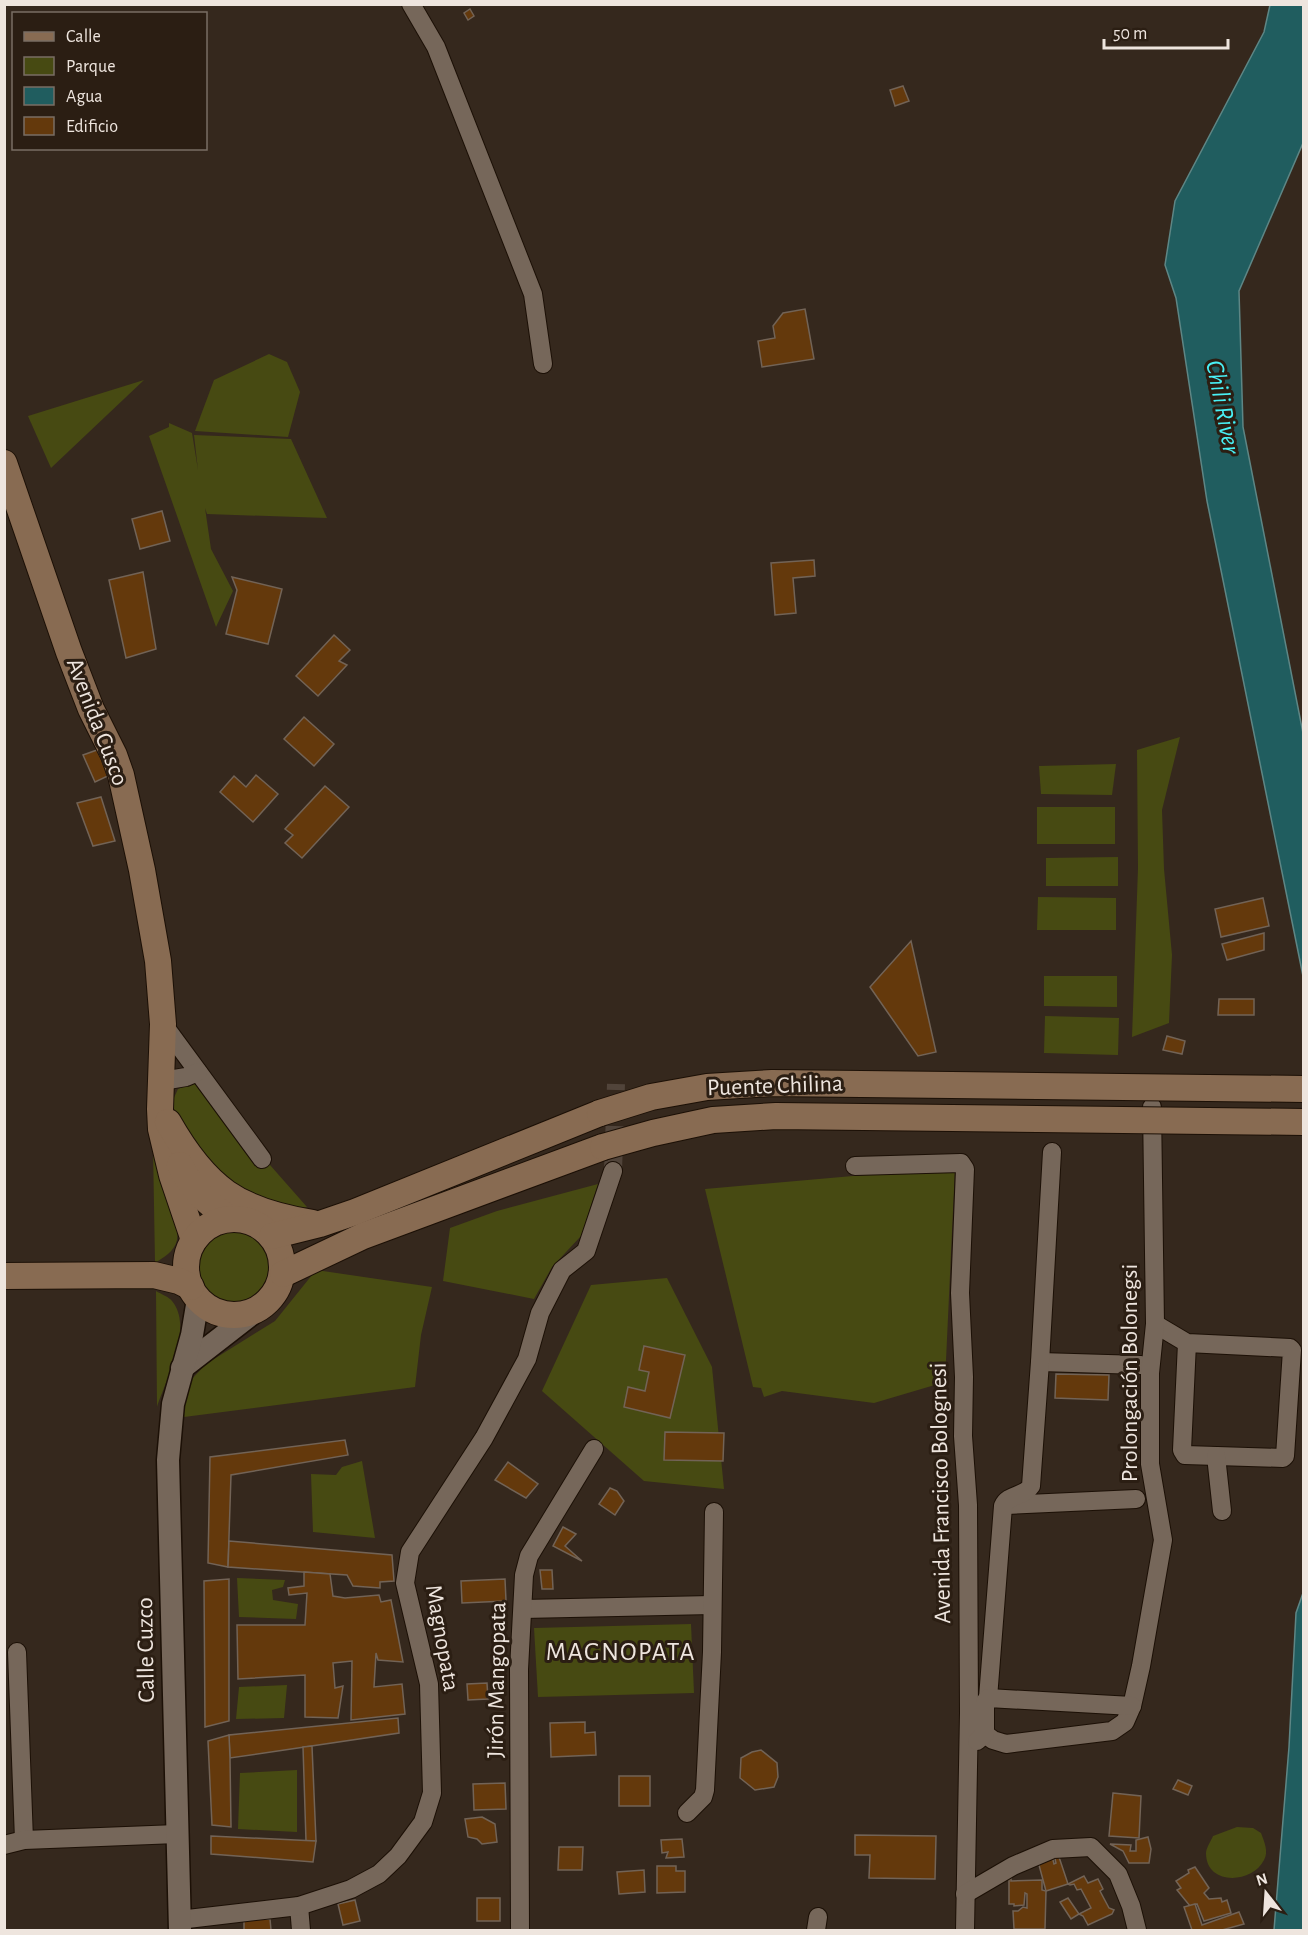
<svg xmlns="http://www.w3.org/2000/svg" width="1308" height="1935" viewBox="0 0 1308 1935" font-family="'Alegreya Sans',sans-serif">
<rect width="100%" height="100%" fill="#35281d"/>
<g fill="#474a12">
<polygon points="269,354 287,362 300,392 288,437 195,431 214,380"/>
<polygon points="144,380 51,468 28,416"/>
<polygon points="169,423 192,433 198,470 194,435 291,439 327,518 207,514 205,508 211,549 233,591 216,627 149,436 169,427"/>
<polygon points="1180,737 1162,810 1164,869 1172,955 1169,1023 1132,1037 1138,868 1137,750"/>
<polygon points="1116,764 1112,795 1041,794 1039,766"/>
<rect x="1037" y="807" width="78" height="37"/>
<polygon points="1118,857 1118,886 1046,886 1046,858"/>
<polygon points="1038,897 1116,898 1116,930 1037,930"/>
<polygon points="1044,976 1117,976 1117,1007 1044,1006"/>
<polygon points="1045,1016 1119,1018 1118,1055 1044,1053"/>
<polygon points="195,1083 258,1166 270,1165 307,1207 293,1211 253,1201 212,1175 182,1136 172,1102 178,1089"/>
<path d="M 153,1148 C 160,1169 181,1221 177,1240 C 174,1252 164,1257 155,1263 Z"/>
<polygon points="955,1167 945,1382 874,1403 782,1391 764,1397 761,1388 753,1387 705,1189"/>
<polygon points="598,1184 581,1236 552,1267 534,1299 443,1281 450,1228 497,1211"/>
<circle cx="232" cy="1265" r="37"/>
<polygon points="316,1270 432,1287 421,1335 415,1387 184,1417 184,1400 190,1381 206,1364 275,1321"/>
<polygon points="667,1278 712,1367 724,1489 644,1481 542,1391 591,1285"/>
<path d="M 156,1291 C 161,1294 169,1297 172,1301 C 194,1327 166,1380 157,1407 Z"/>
<polygon points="362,1461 375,1538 313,1532 311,1474 336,1475 342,1467"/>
<polygon points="237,1578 285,1580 283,1587 272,1590 273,1600 298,1604 296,1619 239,1617"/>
<polygon points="691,1624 694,1693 538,1697 534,1628"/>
<polygon points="287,1685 284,1718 236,1719 239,1687"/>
<polygon points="297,1770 297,1832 238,1829 240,1773"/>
<path d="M 1237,1827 L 1253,1828 L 1261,1833 C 1264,1841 1269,1852 1264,1860 C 1252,1884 1206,1886 1206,1853 C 1206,1848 1211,1841 1213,1836 Z"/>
</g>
<g fill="#205d5f" stroke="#5e8685" stroke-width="1.5">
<polygon points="1270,5 1303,5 1303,143 1239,291 1243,427 1303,733 1303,976 1207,501 1176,298 1165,265 1175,201 1264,32"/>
<polygon points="1303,1593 1303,1930 1274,1930 1289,1747 1296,1613"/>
</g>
<g fill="#64390c" stroke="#726356" stroke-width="1.5">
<polygon points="470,9 474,16 468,20 464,13"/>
<polygon points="903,86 909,101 895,106 890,90"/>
<polygon points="805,309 814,359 762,367 758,341 775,338 773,326 783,313"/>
<polygon points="162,511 170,541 140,549 132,519"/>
<polygon points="814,560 815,576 793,578 796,613 775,615 771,563"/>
<polygon points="143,572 156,649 126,658 109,580"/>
<polygon points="232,577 282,589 268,644 226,634 237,590"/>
<polygon points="334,635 350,650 339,661 347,665 318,696 296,676"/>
<polygon points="304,717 334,744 314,766 284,739"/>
<polygon points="97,750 110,775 95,782 83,755"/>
<polygon points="256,775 278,794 253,822 220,792 234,776 246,787"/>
<polygon points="325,786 349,807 302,858 285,843 293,835 285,829"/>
<polygon points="101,797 115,841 93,846 77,803"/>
<polygon points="1263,898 1269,926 1221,937 1215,909"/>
<polygon points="1264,933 1264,950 1227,960 1222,944"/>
<polygon points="911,941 936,1052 918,1056 870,987"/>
<polygon points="1219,999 1254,999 1254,1015 1218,1015"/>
<polygon points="1167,1036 1185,1041 1182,1054 1163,1050"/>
<polygon points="644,1346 685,1355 670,1418 624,1407 628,1387 645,1391 649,1372 639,1370"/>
<polygon points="1056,1374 1109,1375 1108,1400 1055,1398"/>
<polygon points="665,1432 724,1433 723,1461 664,1460"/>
<polygon points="345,1440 348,1455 231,1475 228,1567 208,1563 210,1457"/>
<polygon points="508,1462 538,1484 526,1498 495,1480"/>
<polygon points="610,1488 617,1491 624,1501 615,1515 599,1504"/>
<polygon points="563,1527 576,1534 565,1546 582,1561 553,1546"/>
<polygon points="229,1541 392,1555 394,1581 380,1582 380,1588 353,1586 347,1575 228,1567"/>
<polygon points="540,1570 552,1570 553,1589 542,1589"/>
<polygon points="304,1572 330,1574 333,1596 345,1598 379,1595 381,1602 391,1600 403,1662 378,1660 376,1653 374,1687 402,1684 405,1714 351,1720 352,1661 333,1663 335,1688 343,1686 338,1718 305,1717 305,1675 238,1679 237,1625 305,1625 307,1593 289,1595 288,1588 304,1586"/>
<polygon points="229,1579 229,1721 205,1727 204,1581"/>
<polygon points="505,1579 506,1601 462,1603 461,1581"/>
<polygon points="487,1683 488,1699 468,1700 467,1684"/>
<polygon points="398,1718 399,1733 230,1758 229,1735"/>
<polygon points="585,1722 585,1733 595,1732 596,1755 551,1757 550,1723"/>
<polygon points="229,1735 230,1758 231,1827 212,1825 208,1741"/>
<polygon points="312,1746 316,1841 306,1841 303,1747"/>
<polygon points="761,1750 777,1763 778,1777 774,1787 755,1790 740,1778 741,1758 752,1752"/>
<rect x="619" y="1776" width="31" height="30"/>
<polygon points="1178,1780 1192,1786 1188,1795 1173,1789"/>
<polygon points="505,1783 506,1809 474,1810 473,1784"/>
<polygon points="1113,1793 1141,1796 1139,1838 1109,1836"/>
<polygon points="482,1817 495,1824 497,1842 482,1844 477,1839 468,1837 465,1819"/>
<polygon points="855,1835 936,1836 935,1879 869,1878 870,1855 855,1855"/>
<polygon points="211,1836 316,1841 313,1862 211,1854"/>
<polygon points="1148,1837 1151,1849 1149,1863 1129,1863 1123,1851 1110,1844 1131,1845 1130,1851 1136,1851 1136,1840"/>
<polygon points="682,1839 684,1857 666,1858 668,1852 662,1853 661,1840"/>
<polygon points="559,1847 583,1847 582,1870 558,1870"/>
<polygon points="1058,1854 1068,1884 1046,1891 1039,1865 1036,1865 1052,1856 1054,1864 1056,1863 1054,1855"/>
<polygon points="657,1866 676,1866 676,1871 685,1871 685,1892 657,1893"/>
<polygon points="1195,1867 1209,1888 1204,1893 1209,1899 1221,1898 1222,1902 1227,1900 1231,1913 1204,1921 1197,1904 1190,1906 1177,1890 1181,1888 1176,1881 1189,1873 1188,1870"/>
<polygon points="644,1870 645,1892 619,1894 617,1872"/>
<polygon points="1084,1876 1088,1883 1098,1879 1103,1889 1100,1891 1109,1908 1114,1910 1112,1914 1088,1925 1083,1916 1079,1914 1091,1908 1081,1889 1077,1890 1074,1884 1070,1885 1068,1884"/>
<polygon points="1011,1878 1011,1881 1042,1880 1042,1890 1046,1891 1045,1929 1014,1929 1013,1911 1018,1911 1023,1907 1027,1908 1027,1894 1025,1893 1024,1905 1014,1906 1014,1904 1009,1904 1009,1879"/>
<rect x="477" y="1898" width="23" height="23"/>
<polygon points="1068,1898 1079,1914 1071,1919 1060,1902"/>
<polygon points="355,1900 360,1921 343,1925 338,1904"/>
<polygon points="1195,1904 1202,1925 1239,1912 1244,1924 1222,1930 1192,1930 1184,1907"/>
<polygon points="270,1919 271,1930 244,1930 244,1920"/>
</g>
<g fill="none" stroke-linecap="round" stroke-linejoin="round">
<polyline stroke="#51443a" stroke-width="18" stroke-dasharray="18 9" stroke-linecap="butt" points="613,1171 616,1084"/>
<defs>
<g id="minor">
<polyline points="411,4 436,47 533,294 543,364"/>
<polyline points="163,1024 262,1159"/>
<polyline points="162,1081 186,1077 198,1072"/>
<polyline points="855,1166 961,1163 965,1169 960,1293 964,1377 963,1436 968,1505 969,1713 965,1930"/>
<polyline points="1155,1324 1187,1343 1290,1348 1292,1350 1285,1456 1283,1458 1185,1455 1182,1450 1187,1343"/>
<polyline points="1040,1362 1141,1365"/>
<polyline points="1216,1456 1222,1511"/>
<polyline points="1006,1505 1136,1499"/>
<polyline points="523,1609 712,1605"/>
<polyline points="17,1652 24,1840"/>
<path d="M 988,1698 L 1003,1506 C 1008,1494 1024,1497 1031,1486 L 1040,1362 L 1052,1152"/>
<polyline points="985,1734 993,1740 1006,1744 1112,1731 1125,1722 1132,1706 1141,1666 1163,1540 1150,1464 1150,1373 1155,1324 1152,1107"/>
<polyline points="977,1741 985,1734 985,1702 988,1698 1132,1706"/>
<polyline points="687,1813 703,1797 705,1790 712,1652 714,1512"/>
<polyline points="4,1845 24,1840 177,1834"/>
<polyline points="965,1894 1013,1866 1053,1849 1091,1847 1118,1874 1131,1906 1137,1930"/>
<polyline points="299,1906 301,1930"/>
<polyline points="179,1920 299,1906 351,1889 379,1874 398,1856 423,1822 432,1793 429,1684 405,1583 410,1552 484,1438 527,1359 540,1313 562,1270 586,1251 613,1171"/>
<polyline points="520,1930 519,1669 524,1575 529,1556 594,1449"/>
<polyline points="816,1930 818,1917"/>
</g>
<g id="tertiary">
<polyline points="182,1368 262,1306"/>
<polyline points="180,1930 168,1460 173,1404 192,1335 198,1299"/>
</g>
<g id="secondary">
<polyline points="4,463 69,652 91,709 114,755 121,775 142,870 158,961 163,1024 160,1109 161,1129 172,1175 194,1240"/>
<path d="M 168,1122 C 206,1189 238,1211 313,1223"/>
<path d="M 180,1165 C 192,1189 208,1204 229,1218"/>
<circle cx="234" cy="1267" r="48"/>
<polyline points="272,1236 320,1224 355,1212 600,1113"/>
<polyline points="283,1274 363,1236 603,1147"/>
<polyline points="4,1276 154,1275 179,1281 191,1287"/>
</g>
</defs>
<use href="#minor" stroke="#1c1006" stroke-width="20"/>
<use href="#tertiary" stroke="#1c1006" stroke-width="25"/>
<use href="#secondary" stroke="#1c1006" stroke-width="28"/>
<use href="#minor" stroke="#76675a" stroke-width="18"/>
<use href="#tertiary" stroke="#76675a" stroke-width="22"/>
<use href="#secondary" stroke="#886b52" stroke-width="26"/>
<defs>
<g id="secondary-bridge">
<polyline points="600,1113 651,1097 707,1087 772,1083 1304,1089"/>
<polyline points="603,1147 653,1133 713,1120 776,1116 1304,1122"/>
</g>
</defs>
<use href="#secondary-bridge" stroke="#1c1006" stroke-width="28" stroke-linecap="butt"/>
<use href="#secondary-bridge" stroke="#886b52" stroke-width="26"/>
</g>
<g text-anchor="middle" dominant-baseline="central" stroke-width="6" stroke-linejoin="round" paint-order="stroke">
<g font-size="24" fill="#eee5de" stroke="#2b1e13">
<text transform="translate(97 722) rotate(69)">Avenida Cusco</text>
<text transform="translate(775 1086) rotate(-2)">Puente Chilina</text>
<text transform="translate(1130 1373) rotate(-90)">Prolongación Bolonegsi</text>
<text transform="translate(941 1493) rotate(-91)">Avenida Francisco Bolognesi</text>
<text transform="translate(442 1638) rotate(80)">Magnopata</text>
<text transform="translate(146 1650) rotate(-91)">Calle Cuzco</text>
<text transform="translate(497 1680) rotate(-89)">Jirón Mangopata</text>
</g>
<g font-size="26" font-style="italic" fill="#49f0f5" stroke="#2b1e13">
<text transform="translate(1223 407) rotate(79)">Chili River</text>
</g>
<g font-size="26" letter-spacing="1.5" fill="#eee5de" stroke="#2b1e13">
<text x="621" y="1652">MAGNOPATA</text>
</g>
</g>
<rect width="1308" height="1935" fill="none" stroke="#eee5de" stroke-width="12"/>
<rect x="12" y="12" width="195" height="138" fill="#2b1e13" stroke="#796e64" stroke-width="1.5"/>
<rect x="24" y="32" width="30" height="9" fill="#886b52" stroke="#796e64" stroke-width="1.5"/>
<text x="66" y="42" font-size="18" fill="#eee5de">Calle</text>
<rect x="24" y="57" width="30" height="18" fill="#474a12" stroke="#796e64" stroke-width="1.5"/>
<text x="66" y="72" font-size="18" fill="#eee5de">Parque</text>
<rect x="24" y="87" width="30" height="18" fill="#205d5f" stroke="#796e64" stroke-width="1.5"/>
<text x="66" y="102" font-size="18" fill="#eee5de">Agua</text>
<rect x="24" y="117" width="30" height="18" fill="#64390c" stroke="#796e64" stroke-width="1.5"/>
<text x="66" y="132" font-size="18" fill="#eee5de">Edificio</text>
<g transform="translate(1266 1893) rotate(343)" stroke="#2b1e13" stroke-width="4.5" paint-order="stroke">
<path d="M0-4.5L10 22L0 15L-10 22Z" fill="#eee5de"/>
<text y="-9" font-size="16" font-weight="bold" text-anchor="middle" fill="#eee5de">N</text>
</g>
<path d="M1104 39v9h124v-9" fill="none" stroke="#eee5de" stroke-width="3"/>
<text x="1113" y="39" font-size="18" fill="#eee5de" stroke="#2b1e13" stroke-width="4.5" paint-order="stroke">50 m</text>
</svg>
